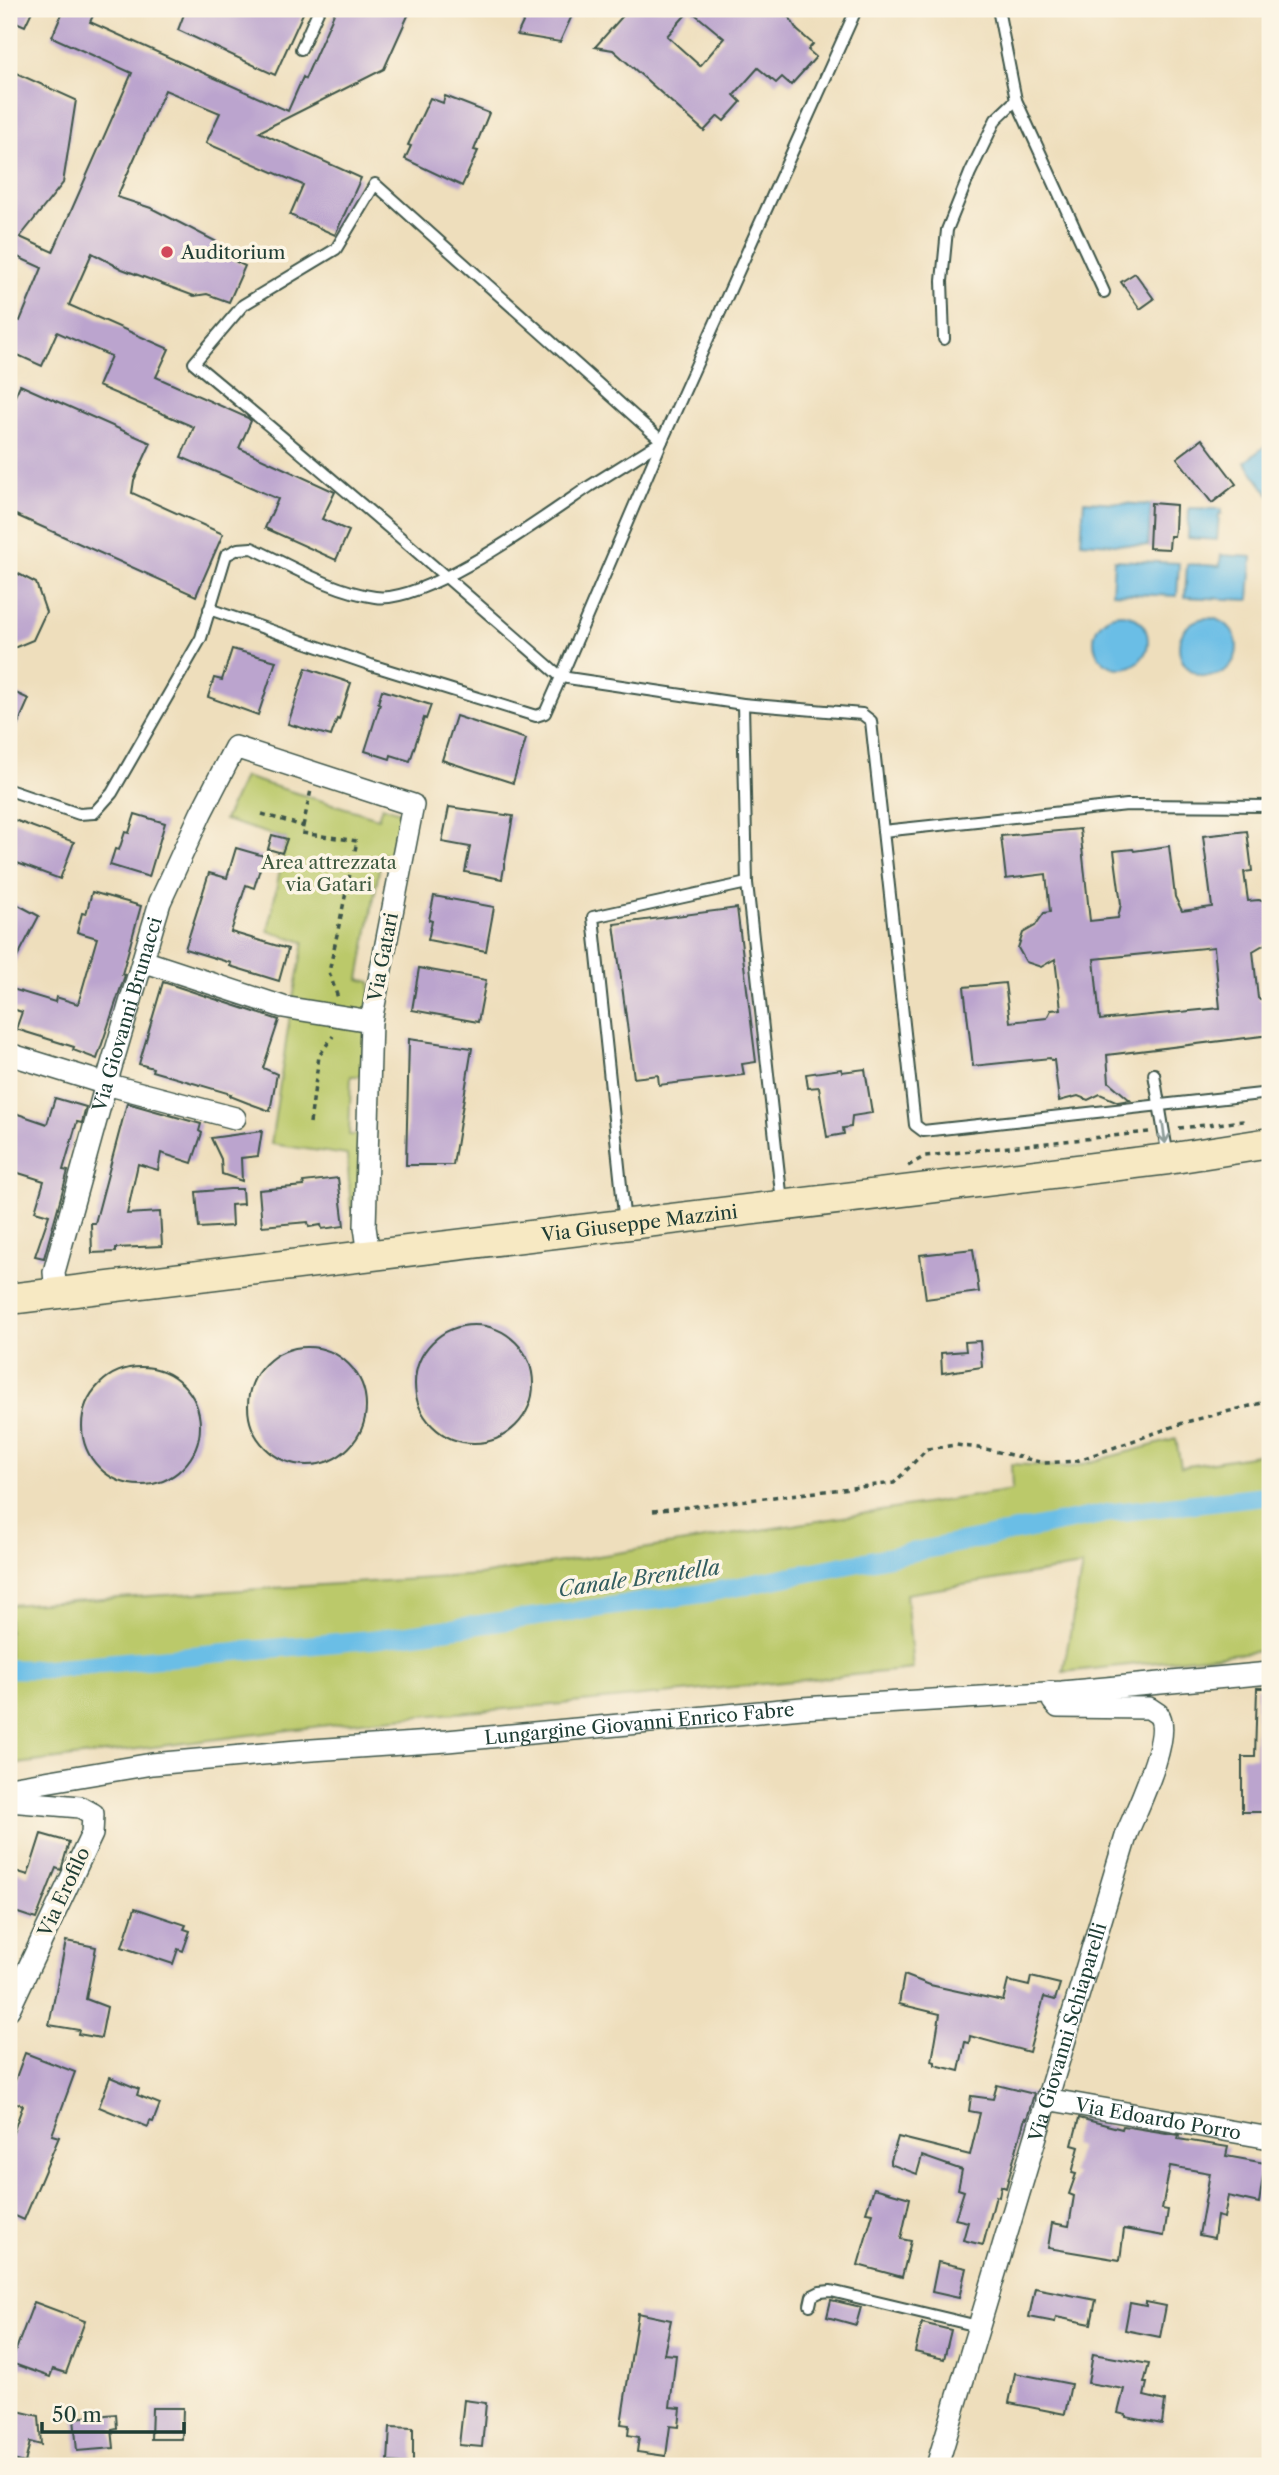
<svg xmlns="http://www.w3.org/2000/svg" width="1279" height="2475" viewBox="0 0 1279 2475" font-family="'Libre Caslon Text',serif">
<rect width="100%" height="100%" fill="#fcf5e5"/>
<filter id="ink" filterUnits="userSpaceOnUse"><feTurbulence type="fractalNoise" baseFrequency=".0143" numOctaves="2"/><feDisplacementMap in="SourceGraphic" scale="14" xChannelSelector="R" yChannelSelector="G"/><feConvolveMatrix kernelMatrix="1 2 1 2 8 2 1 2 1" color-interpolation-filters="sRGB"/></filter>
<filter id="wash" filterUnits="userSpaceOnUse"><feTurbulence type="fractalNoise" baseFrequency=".00686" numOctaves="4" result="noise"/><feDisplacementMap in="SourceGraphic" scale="28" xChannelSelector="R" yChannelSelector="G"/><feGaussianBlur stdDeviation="1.57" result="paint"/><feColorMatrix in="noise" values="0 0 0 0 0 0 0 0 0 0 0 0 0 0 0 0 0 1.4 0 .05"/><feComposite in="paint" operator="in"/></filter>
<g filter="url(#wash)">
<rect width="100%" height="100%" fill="#eedebc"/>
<g fill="#bbc96b" stroke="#6d8350" stroke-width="2">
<polygon points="244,777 378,818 382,806 403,813 394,856 382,854 359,979 371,982 361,1076 351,1076 349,1135 360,1135 359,1210 351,1209 347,1155 271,1144 291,1008 304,942 268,931 286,839 224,820"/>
<polygon points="1176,1439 1181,1467 1270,1453 1270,1650 1063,1672 1082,1566 906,1594 913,1669 552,1705 361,1721 9,1765 9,1605 480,1575 1012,1490 1011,1464 1072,1467"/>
</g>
<g fill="#6abee6" stroke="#447e8d" stroke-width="2">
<polygon points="1270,442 1270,496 1245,462"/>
<polygon points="1084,501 1151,505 1148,546 1081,542"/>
<polygon points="1189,508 1222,509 1222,514 1219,514 1217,540 1188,538"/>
<polygon points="1221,555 1252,557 1249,600 1185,597 1187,564 1220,566"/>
<polygon points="1114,560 1179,563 1177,596 1112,593"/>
<circle cx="1121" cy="641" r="27"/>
<circle cx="1208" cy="647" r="29"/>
</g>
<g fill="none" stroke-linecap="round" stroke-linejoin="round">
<polyline stroke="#6abee6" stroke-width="19" points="9,1669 42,1669 376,1639 706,1593 1109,1513 1270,1495"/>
</g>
<g id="blocks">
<g fill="#bba4ce" fill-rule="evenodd">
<polygon points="9,9 33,9 25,26 9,19"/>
<polygon points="64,9 96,9 90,22 288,111 303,77 305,79 336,9 411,9 384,69 259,132 361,178 335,235 290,215 303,185 206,143 220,113 165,90 117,197 151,208 217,242 226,257 245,266 229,302 207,294 194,296 122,269 92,253 69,305 169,349 156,377 248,418 251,421 239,448 335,492 322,519 349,531 336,560 265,528 278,499 181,457 194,427 98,386 111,356 57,332 42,366 9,351 9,316 20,321 42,268 9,253 9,83 14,72 76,100 63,183 20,237 53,252 132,73 52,37"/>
<polygon points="186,9 305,9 275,75 178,30"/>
<polygon points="529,9 575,9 560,42 517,35"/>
<path d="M 629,9 L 773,9 L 790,18 L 797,30 L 813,44 L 808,50 L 816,57 L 791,85 L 782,77 L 776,83 L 758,68 L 734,95 L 741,102 L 724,121 L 718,116 L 704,131 L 613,50 L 595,47 ZM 690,10 L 724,38 L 700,66 L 667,36 Z"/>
<polygon points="445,96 489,113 474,150 478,151 462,186 405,159 411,146 408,145 430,98 443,103"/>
<polygon points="1135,273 1154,299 1140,309 1121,282"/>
<polygon points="20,385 151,443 134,480 132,493 223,534 196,596 9,512 9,409"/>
<polygon points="1202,439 1236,484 1212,503 1177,458"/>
<polygon points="1151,503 1176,505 1175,530 1174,536 1170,536 1169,549 1149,548"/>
<polygon points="9,569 36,583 46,612 33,640 9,650"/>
<polygon points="232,649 276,661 258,715 208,697 214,678 222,680"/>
<polygon points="306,668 351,683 339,720 337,719 331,736 288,724"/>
<polygon points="9,690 29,699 9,744"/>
<polygon points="382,690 431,705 426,719 424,718 410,761 391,755 390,759 365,751 380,704 378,703"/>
<polygon points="456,716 526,739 513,783 442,760"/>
<polygon points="449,807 513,816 502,879 465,872 470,847 442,842"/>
<polygon points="135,814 165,823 149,877 110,865 115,849 119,850 125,832 129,833"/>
<polygon points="9,818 74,842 60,879 9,860"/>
<path d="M 1080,829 L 1090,921 L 1118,918 L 1121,904 L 1114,851 L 1133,849 L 1134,851 L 1169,846 L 1175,897 L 1182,911 L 1212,907 L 1203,836 L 1247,831 L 1252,871 L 1244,872 L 1248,901 L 1259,900 L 1270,904 L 1270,941 L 1253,951 L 1258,998 L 1260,1000 L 1270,999 L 1270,1035 L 1107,1055 L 1109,1082 L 1130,1100 L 1118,1102 L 1100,1094 L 1088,1100 L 1078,1096 L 1059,1101 L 1054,1060 L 1051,1060 L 1050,1058 L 973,1066 L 964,987 L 1005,983 L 1010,1022 L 1047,1018 L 1051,1010 L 1061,1009 L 1055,959 L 1041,967 L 1026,962 L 1018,948 L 1023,933 L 1035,926 L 1044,913 L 1050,912 L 1046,874 L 1006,879 L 1001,836 ZM 1214,947 L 1220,1008 L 1100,1020 L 1094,959 Z"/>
<polygon points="272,835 287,839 282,853 268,849"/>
<polygon points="236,848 264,856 254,888 246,885 231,932 288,949 279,981 230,966 231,963 185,949 209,873 227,878"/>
<polygon points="92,892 141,906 122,974 125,975 97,1059 73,1050 74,1047 16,1029 22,1012 9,1008 9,988 55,1002 56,997 78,1004 97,938 77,932 82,913 86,914"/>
<polygon points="434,896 494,907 486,951 428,940 432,921 429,920"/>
<polygon points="9,900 39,916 9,973"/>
<polygon points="737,908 756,1062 742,1064 744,1075 659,1085 658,1075 634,1078 614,924"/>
<polygon points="419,968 486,980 478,1022 412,1010"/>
<polygon points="163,982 279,1020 263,1068 277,1074 270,1111 248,1103 230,1096 231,1094 152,1071 153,1068 139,1064"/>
<polygon points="409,1039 472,1048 453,1165 406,1165"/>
<polygon points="841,1069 842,1072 865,1069 872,1113 852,1116 851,1127 843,1128 844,1134 827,1137 819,1087 808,1088 806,1074"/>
<polygon points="55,1098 86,1107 82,1123 77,1122 63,1170 68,1171 44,1258 35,1256 49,1215 35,1211 44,1181 9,1170 9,1111 47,1124"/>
<polygon points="127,1103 201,1124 199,1131 202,1133 192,1163 161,1153 158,1170 138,1164 127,1214 160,1212 162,1246 116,1248 116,1252 92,1253 91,1223 95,1223"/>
<polygon points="262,1131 258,1156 241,1158 242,1181 222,1174 221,1159 211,1138"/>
<polygon points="338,1178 344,1226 322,1229 321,1225 309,1227 308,1222 262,1226 259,1190 304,1186 303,1182"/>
<polygon points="230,1189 242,1189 243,1204 231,1205 232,1226 199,1228 196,1192"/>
<polygon points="973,1249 979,1292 926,1299 920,1255"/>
<circle cx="474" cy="1384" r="59"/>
<polygon points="980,1341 982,1367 942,1373 941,1353 966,1351 965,1342"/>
<circle cx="307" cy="1406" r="59"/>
<circle cx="141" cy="1426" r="59"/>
<polygon points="1257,1688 1270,1688 1268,1812 1242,1812 1242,1757 1255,1757"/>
<polygon points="41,1834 69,1842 62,1867 61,1870 56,1868 36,1919 9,1910 9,1869 28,1875"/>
<polygon points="135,1908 186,1925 184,1929 190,1931 183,1951 178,1949 173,1964 122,1947"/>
<polygon points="66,1941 96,1947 86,1999 107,2007 101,2038 78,2034 79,2030 49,2025"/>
<polygon points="904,1975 930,1985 1003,2001 1008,1981 1029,1986 1031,1977 1060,1984 1055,2000 1044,1997 1029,2052 970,2036 969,2043 965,2042 959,2071 935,2065 935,2062 932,2061 940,2014 899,2004"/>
<polygon points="25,2053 75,2072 52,2135 59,2137 24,2220 9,2213 9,2144 23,2105 9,2100 9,2097"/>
<polygon points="110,2077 139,2089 137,2095 160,2104 153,2122 150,2121 148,2127 99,2107"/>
<polygon points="997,2085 1034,2094 1027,2119 1025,2118 1006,2188 1001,2186 999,2197 996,2196 983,2245 963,2240 968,2222 955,2219 964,2191 958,2189 962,2170 922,2156 917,2174 890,2164 898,2137 970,2155 980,2113 969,2111 971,2096 993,2099"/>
<polygon points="1079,2118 1122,2129 1123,2126 1179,2135 1178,2139 1228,2147 1226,2156 1265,2163 1259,2203 1228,2196 1224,2218 1217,2216 1214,2238 1199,2235 1210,2173 1170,2166 1162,2209 1168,2210 1164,2236 1124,2229 1120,2260 1048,2248 1052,2223 1069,2226 1074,2196 1069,2194 1076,2174 1072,2173 1079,2147 1072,2145"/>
<polygon points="874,2188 910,2198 901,2239 911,2241 902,2277 858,2265 873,2213 866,2212"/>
<polygon points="938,2262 966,2268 959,2298 932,2292"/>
<polygon points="1035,2288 1096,2300 1091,2324 1056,2317 1055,2322 1029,2317"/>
<polygon points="831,2300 861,2307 856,2325 827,2317"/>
<polygon points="34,2302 85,2321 66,2373 53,2369 50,2377 11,2363"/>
<polygon points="1146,2302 1166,2306 1160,2337 1125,2330 1130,2303 1146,2306"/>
<polygon points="638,2313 671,2320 664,2354 676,2355 670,2407 681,2408 679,2427 670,2426 666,2456 637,2452 639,2437 628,2435 629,2425 621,2424"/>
<polygon points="922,2323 951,2330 944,2359 915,2352"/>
<polygon points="1093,2354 1149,2364 1144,2383 1147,2383 1144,2396 1165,2401 1162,2424 1126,2417 1126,2415 1118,2413 1124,2389 1088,2383"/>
<polygon points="1015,2373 1071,2384 1065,2414 1009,2403"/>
<polygon points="464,2400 486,2403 482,2447 459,2445"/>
<polygon points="152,2408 183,2408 182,2439 151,2439"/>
<polygon points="9,2409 39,2416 41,2445 30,2442 25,2463 9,2459"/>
<polygon points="116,2414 117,2428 112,2429 114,2448 77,2451 74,2418"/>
<polygon points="390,2427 413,2428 413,2464 388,2462"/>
</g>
</g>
</g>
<g filter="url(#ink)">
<use href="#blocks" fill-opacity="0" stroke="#3e5548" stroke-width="2"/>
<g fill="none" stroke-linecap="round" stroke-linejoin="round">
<defs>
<g id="lane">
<polyline points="854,9 856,10 662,441 561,677 743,704 862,714 871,721 883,831 1127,805 1270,806"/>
<polyline points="998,9 1016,100 1104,292"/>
<polyline points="301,49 319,9"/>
<polyline points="944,339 942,281 947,230 970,173 996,119 1016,100"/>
<polyline points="743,704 747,883 782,1202"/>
<path d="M 9,790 L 79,814 L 94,813 L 112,793 L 201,638 L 226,555 L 238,549 L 252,548 C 291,566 332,591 375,597 C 425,605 547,515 590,486 C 614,471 638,456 662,441 L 375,184 L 336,249 L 243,305 L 194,363 C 318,466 440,571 561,677 L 545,713 L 536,716 L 371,665 L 209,609"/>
<polyline points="883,831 915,1125 923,1131 1270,1093"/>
<polyline points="1154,1074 1168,1157"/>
<polyline points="625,1224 593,917 747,883"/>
<polyline points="810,2305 812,2296 820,2292 831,2291 978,2326"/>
</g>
<g id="street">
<polyline points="143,961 283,1007 371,1021"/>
<polyline points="9,1054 106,1084 235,1118"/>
<path id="s1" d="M 56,1293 L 54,1272 L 106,1084 L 160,902 L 201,813 L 235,747 L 413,805 L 371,1021 L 365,1227 L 369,1255"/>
<path id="s2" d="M 9,1788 L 152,1764 L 297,1751 L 447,1741 L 802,1708 L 1062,1692 L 1270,1673"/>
<polyline points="9,1801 80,1807 93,1814 92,1834 9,2009"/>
<path id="s3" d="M 1046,2099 L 1270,2138"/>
<path id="s4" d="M 937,2466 L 1127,1833 C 1136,1811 1174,1733 1158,1714 C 1155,1712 1152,1710 1149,1708 L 1058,1707 L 1053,1701 L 1051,1692"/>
</g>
<g id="secondary">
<path id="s5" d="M 9,1299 L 1168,1159 L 1270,1143"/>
</g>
</defs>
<use href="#lane" stroke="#3e5548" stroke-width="14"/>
<use href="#street" stroke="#3e5548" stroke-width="24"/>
<use href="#secondary" stroke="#3e5548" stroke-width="33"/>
<g stroke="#3e5548" stroke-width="3.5" stroke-dasharray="5 5" stroke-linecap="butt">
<polyline points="262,814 303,826 302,833 357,841 329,972 338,998"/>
<polyline points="303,826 311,790"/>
<polyline points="310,1123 319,1056 333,1036"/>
<polyline points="1179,1128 1244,1121"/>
<polyline points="908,1166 925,1156 1149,1132"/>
<polyline points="653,1511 894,1483 927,1449 956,1445 986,1449 1044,1463 1076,1461 1186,1422 1270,1401"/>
</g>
<use href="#lane" stroke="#fff" stroke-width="10"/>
<use href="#street" stroke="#fff" stroke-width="21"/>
<use href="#secondary" stroke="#f7e9c3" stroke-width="30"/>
</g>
<defs><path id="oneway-shaft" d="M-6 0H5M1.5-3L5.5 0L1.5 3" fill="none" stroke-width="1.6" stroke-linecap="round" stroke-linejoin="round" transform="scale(1.75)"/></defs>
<use stroke="#8f9e9a" href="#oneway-shaft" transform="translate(1164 1133) rotate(82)"/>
</g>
<circle fill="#d1495b" stroke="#fcf5e5" stroke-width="2.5" cx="167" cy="252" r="7"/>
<g text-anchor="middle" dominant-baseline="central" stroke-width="7" stroke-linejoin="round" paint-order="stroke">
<g font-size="19" fill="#1f3d34" stroke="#fcf5e5" text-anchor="start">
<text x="181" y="252">Auditorium</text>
</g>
<g font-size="19" fill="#3e593f" stroke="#fcf5e5">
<text x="329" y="862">Area attrezzata<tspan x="329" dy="22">via Gatari</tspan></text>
</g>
<g font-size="19" fill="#1f3d34" stroke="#fcf5e5">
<text transform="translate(383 957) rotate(-79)">Via Gatari</text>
<text stroke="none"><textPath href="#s1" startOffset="289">Via Giovanni Brunacci</textPath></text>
<text stroke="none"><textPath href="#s5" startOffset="635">Via Giuseppe Mazzini</textPath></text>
<text stroke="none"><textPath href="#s2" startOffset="634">Lungargine Giovanni Enrico Fabre</textPath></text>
<text transform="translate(64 1892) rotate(-65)">Via Erofilo</text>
<text stroke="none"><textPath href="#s4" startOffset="453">Via Giovanni Schiaparelli</textPath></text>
<text stroke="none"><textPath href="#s3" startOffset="114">Via Edoardo Porro</textPath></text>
</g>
<g font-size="21" font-style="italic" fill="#325d60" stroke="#fcf5e5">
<text transform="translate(639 1578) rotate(-8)">Canale Brentella</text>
</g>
</g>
<rect width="1279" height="2475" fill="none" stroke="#fcf5e5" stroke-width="35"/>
<path d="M42 2422v10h142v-10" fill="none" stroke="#1f3d34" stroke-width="3.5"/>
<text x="52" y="2422" font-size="21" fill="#1f3d34" stroke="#fcf5e5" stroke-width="5" paint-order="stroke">50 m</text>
</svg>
